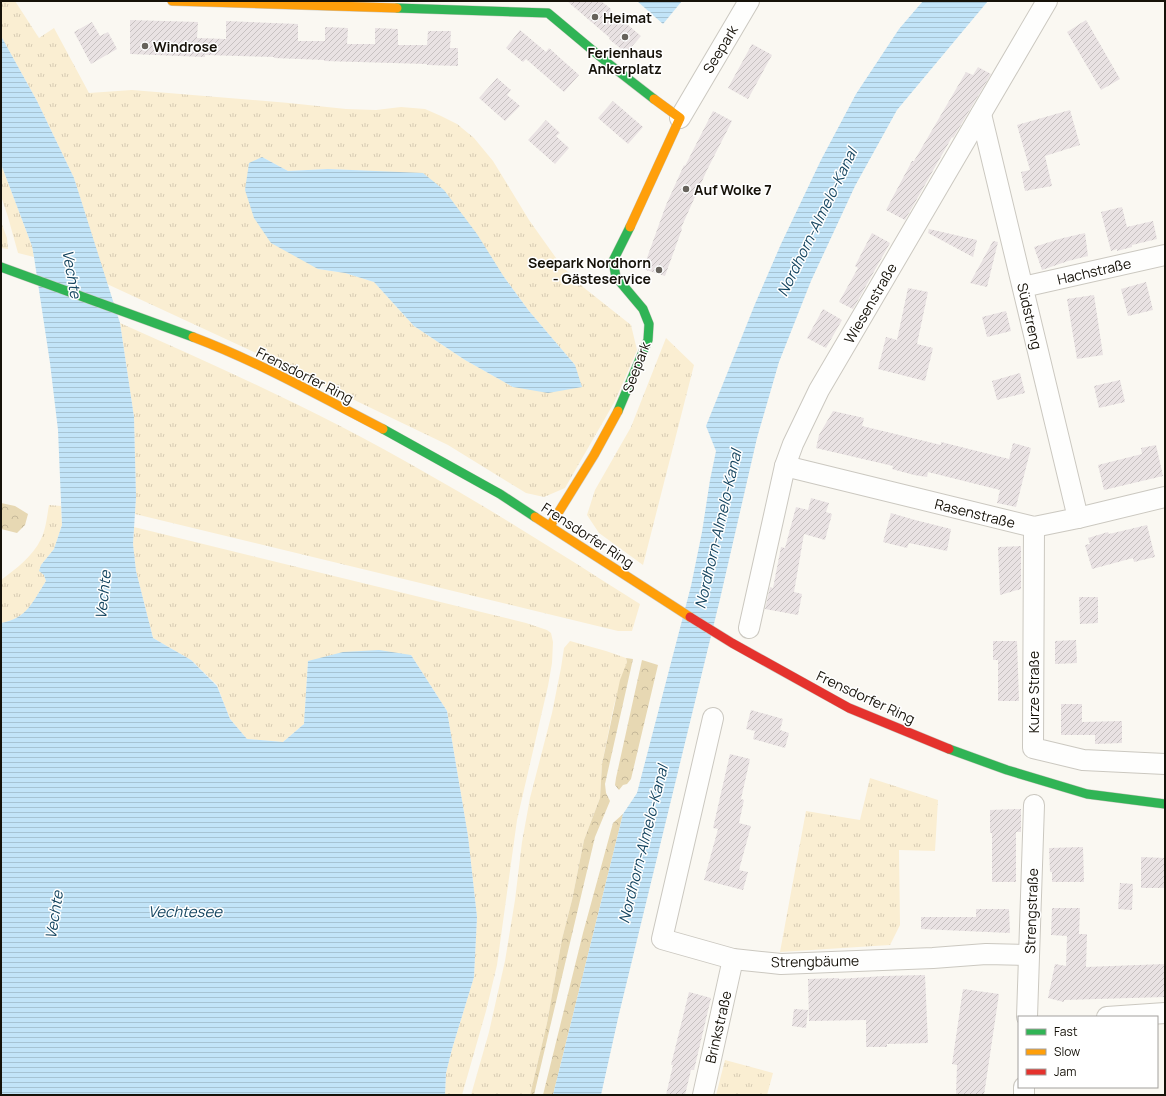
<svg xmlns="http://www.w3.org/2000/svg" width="1166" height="1096" viewBox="0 0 1166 1096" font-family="Manrope,sans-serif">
<defs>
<pattern id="grass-tufts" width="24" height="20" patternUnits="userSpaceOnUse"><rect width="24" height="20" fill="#faeed2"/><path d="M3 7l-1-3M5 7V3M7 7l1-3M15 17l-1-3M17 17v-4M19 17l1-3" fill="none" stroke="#d6cbb3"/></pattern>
<pattern id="forest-crowns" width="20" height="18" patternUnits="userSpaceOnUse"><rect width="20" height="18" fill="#e7d8b3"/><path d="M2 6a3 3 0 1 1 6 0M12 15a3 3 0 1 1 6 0" fill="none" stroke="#c5b899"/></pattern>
<pattern id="water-rules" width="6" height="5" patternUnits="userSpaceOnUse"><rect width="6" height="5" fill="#c2e4f8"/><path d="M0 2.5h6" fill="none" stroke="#a6c3d3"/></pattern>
<pattern id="building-hatch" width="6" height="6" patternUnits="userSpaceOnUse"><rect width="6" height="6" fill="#e9e2e3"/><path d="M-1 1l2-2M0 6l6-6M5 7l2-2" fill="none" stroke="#c7c1c1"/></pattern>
</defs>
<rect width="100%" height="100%" fill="#faf8f2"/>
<g fill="url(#grass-tufts)" fill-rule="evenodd">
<path d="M 1,1 L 15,1 L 39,38 L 54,28 L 89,93 L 132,90 L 289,103 L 346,109 L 376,110 L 401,107 L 425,109 L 441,116 L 457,124 L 474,138 L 493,161 L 529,220 L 561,265 L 583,287 L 631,325 L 637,350 L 615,401 L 565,488 L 544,497 L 526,493 L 448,445 L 267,358 L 107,284 L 74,178 L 37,101 L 1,36 ZM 262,157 L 288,171 L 328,169 L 372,171 L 504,277 L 529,311 L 575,365 L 513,387 L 465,360 L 414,326 L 374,282 L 345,273 L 318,269 Z"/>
<polygon points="1,164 32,246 34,257 18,253 8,217 1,196"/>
<polygon points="1,222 7,238 8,249 1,248"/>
<path d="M 120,323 C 224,369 328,416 426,473 C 499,514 569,559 640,604 L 632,631 L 618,631 L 135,514 L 136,497 L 134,417 Z"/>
<polygon points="666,338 694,365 643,565 599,533 587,515 595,490 631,427"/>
<path d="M 49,505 L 61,506 L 62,525 L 54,549 L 41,565 L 46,581 C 33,601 28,619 1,623 L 1,580 C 16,569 33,556 41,539 C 46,529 47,516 49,505 Z"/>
<polygon points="134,527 526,623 547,630 551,633 553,642 552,663 548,686 517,820 497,965 486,1011 462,1095 445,1095 446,1073 452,1049 474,977 477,917 468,836 447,711 411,655 308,661 304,724 283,742 247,739 230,719 217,685 191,660 153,638 136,571 133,544"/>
<polygon points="570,641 606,651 626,658 627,662 614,705 602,764 600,798 584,840 572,900 562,939 547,1023 530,1095 471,1095 489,1032 505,961 515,900 522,842 530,798 552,713 561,668 564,648"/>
<polygon points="870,778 938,800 935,851 899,850 900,925 890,945 780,952 806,811 860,820"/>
<polygon points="725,1060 773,1073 767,1095 716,1095"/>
</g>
<g fill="url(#forest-crowns)">
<polygon points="1,503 15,506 28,514 25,525 17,533 1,529"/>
<polygon points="626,658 633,659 605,784 606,793 610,801 595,837 534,1095 530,1095 547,1023 562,939 572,900 584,840 600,798 602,764 620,680 627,662"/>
<polygon points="642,660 658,665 631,779 627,784 623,785 619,790 615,785 616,778"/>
<polygon points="623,814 553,1095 543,1095 583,933 613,823"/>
</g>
<g fill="url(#water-rules)">
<polygon points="637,1 682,1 663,24"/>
<polygon points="923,1 988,1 897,110 855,186 811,281 779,362 757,438 720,599 619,1014 601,1095 553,1095 623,814 637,793 691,586 702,532 710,480 716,451 706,426 755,304 781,244 821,160 856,94 899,29"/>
<path d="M 1,36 L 37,101 L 74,178 L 120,323 L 134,417 L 136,497 L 133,544 L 136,571 L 153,638 L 191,660 L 217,686 L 230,719 L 247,739 L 283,742 L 304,724 L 308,661 L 343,652 L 379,650 L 411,655 L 447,711 L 468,836 L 477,917 L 474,977 L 452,1049 L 446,1073 L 445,1095 L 1,1095 L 1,623 C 27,619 33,601 46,581 L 44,575 L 39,571 L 41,565 L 54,549 L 62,525 L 58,430 L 50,363 L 34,257 L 32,246 L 1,164 Z"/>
<polygon points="262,157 288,171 328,169 423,173 444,190 477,234 504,277 529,311 575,365 582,387 548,393 513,387 465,360 414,326 374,282 345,273 318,269 271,243 254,218 245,190 249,163"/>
</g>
<g fill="url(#building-hatch)">
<polygon points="567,1 601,1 611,9 610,10 641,36 626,53 609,39 610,38"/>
<polygon points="130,20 198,22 197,38 226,39 226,21 298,24 298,41 325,41 325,27 348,28 347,44 375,44 375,28 398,29 398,45 427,45 428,31 451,31 450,48 458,48 458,66 427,65 427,64 324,61 324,60 274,58 274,57 205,55 205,57 130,54"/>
<polygon points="1086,20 1120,79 1101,90 1067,32"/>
<polygon points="92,22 100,36 108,32 117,49 91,64 74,32"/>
<polygon points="520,30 546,52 549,48 579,75 564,92 526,59 523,62 506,48"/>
<polygon points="752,44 772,55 748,99 728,88"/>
<polygon points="978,67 991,74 953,138 952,137 905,220 886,210 912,161 914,161 966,72 973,75"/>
<polygon points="497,78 511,90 507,95 520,106 505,121 479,98"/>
<polygon points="613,101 643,127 628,144 598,118"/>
<polygon points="1070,110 1080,145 1045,156 1052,186 1025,191 1021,172 1030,170 1017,125"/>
<polygon points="713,111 732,121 707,170 681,228 682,229 665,276 643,269 666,205 684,165 685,166"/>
<polygon points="546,120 560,133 556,136 569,148 555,164 528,140"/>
<polygon points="1122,207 1127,227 1153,221 1157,239 1132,245 1132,247 1117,251 1117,249 1111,251 1101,212"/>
<polygon points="929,229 977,240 973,257 928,233"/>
<polygon points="872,233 890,243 853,309 839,302 858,268 855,266"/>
<polygon points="1085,233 1088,256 1068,261 1042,270 1034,247 1059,239"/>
<polygon points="993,241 998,242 987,287 970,283"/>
<polygon points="1146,282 1153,310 1128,316 1121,289"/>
<polygon points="908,288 928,292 917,344 933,348 925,381 878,369 886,337 897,340"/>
<polygon points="1094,295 1103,355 1077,359 1067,299"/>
<polygon points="823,309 842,320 826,348 807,338"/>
<polygon points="1006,311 1011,331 987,337 982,317"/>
<polygon points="1020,373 1025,393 997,400 992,381"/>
<polygon points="1120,380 1125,402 1099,408 1094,386"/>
<polygon points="833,411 864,418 862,426 941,445 941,442 1009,459 1013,443 1031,448 1016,507 997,503 1000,490 928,472 927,477 914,475 892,469 893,466 816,448 819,435"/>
<polygon points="1156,445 1163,476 1104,490 1098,465 1142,454 1141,448"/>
<polygon points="811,498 829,503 826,512 832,514 825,540 804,534 794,592 802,594 798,615 765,609 770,587 773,588 781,547 785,548 796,507 808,510"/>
<polygon points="891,513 915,520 951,529 947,551 909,543 907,548 883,542"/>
<polygon points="1147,525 1155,557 1134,562 1133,558 1092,569 1085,545 1090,544 1088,538 1108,532 1109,534"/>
<polygon points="1021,546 1021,589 1000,595 998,547"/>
<polygon points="1079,597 1098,597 1098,623 1080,624"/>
<polygon points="1076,640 1077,663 1055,664 1055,641"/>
<polygon points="993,641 1017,641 1019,701 998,701 998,660 993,660"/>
<polygon points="1061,704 1082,704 1082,722 1122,721 1122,743 1095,744 1095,735 1061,735"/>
<polygon points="751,710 783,719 780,730 789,733 785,748 753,739 755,731 746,729"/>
<polygon points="730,754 750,759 741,799 744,800 739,823 751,826 739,870 748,872 743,890 704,880 718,829 713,828"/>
<polygon points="1021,809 1021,832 1016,832 1016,882 992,882 992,833 990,833 990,810"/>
<polygon points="1083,847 1084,882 1052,882 1052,872 1050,872 1049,848"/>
<polygon points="1141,857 1165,858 1165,888 1141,888"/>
<polygon points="1120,883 1133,884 1132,910 1118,909"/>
<polygon points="1052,908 1080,908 1079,934 1087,934 1086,967 1165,964 1165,997 1064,1000 1064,1002 1048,998 1055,964 1066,966 1067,936 1051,935"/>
<polygon points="976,909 1009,909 1010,933 921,929 921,917 976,917"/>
<polygon points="925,975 928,1043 887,1044 887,1047 866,1047 866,1020 809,1021 808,979 839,978 839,979 884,976"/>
<polygon points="963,989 999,994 984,1095 956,1095 957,1065 952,1064"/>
<polygon points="689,992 711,998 694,1070 691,1070 685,1095 666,1095 673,1065 671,1065"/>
<polygon points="794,1009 808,1010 806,1028 792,1026"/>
</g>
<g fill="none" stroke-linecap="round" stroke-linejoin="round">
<defs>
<g id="street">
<polyline points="981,114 1078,518"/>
<polyline points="680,118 749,1"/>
<polyline points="1023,287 1165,255"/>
<polyline points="785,466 1034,527 1078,518 1165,497"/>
<polyline points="1034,527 1033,748 1083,760 1165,764"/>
<polyline points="749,628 785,466 793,444 819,390 1047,1"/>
<polyline points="713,718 662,939 733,959 781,964 933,958 986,954 1029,955"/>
<polyline points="1027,1017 1034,805"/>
<polyline points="1107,1017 1165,1013"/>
<polyline points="703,1095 733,959"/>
<polyline points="1024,1095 1024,1087"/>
</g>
<g id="fast">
<polyline points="397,8 548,13 609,64 654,99"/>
<polyline points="1,267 193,337"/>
<polyline points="618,411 648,340 649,324 643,309 616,277 613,261 630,227"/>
<polyline points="383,429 500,494 535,517"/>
<polyline points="949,749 1007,770 1087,794 1165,804"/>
</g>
<g id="slow">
<polyline points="172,1 397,8"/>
<polyline points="630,227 680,118 654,99"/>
<path d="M 193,337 C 259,362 321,397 383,429"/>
<polyline points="535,517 690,617"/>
<polyline points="550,526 594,455 618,411"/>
</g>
<polyline id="jam" points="690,617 732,643 849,708 949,749"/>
</defs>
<use href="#street" stroke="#cbc8c0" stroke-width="22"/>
<use href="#fast" stroke="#cbc8c0" stroke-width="10"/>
<use href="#slow" stroke="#cbc8c0" stroke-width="10"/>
<use href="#jam" stroke="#cbc8c0" stroke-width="10"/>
<use href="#street" stroke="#fefefd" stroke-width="20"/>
<use href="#fast" stroke="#30b455" stroke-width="9"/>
<use href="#slow" stroke="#ff9f0a" stroke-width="9"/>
<use href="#jam" stroke="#e5322d" stroke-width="9"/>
</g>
<g fill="#66625b" stroke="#fff" stroke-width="1.5">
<circle cx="595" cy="17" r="4"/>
<circle cx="625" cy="37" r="4"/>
<circle cx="145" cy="46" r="4"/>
<circle cx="686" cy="189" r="4"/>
<circle cx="659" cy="270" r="4"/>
</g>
<g text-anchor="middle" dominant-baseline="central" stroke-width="3" stroke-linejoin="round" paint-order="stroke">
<g font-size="14" font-weight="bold" fill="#161209" stroke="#fff" text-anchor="start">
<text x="603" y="17">Heimat</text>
<text x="153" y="46">Windrose</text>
<text x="625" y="52" text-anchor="middle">Ferienhaus<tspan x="625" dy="16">Ankerplatz</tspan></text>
<text x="694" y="189">Auf Wolke 7</text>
<text x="651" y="262" text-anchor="end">Seepark Nordhorn<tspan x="651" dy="16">- Gästeservice</tspan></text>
</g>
<g font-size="14" fill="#161209" stroke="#fff">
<text transform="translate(720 49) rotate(-59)">Seepark</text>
<text transform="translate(1094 271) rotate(-13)">Hachstraße</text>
<text transform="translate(870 303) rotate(-60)">Wiesenstraße</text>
<text transform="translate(1030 316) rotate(77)">Südstreng</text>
<text transform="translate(636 367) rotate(-69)">Seepark</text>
<text transform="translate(305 375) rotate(27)">Frensdorfer Ring</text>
<text transform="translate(975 513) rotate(14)">Rasenstraße</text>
<text transform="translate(588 535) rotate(33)">Frensdorfer Ring</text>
<text transform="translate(1033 692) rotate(-90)">Kurze Straße</text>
<text transform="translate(866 697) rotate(25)">Frensdorfer Ring</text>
<text transform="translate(1031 911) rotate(-88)">Strengstraße</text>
<text transform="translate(815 961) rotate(-1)">Strengbäume</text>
<text transform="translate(718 1027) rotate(-77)">Brinkstraße</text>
</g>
<g font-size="15" font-style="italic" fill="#154560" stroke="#fff">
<text transform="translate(817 222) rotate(-64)">Nordhorn-Almelo-Kanal</text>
<text transform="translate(72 274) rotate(80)">Vechte</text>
<text transform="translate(718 529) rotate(-77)">Nordhorn-Almelo-Kanal</text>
<text transform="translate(103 595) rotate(-84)">Vechte</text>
<text transform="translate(643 844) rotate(-76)">Nordhorn-Almelo-Kanal</text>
<text x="185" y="911">Vechtesee</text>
<text transform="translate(54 915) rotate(-81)">Vechte</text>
</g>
</g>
<rect width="1166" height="1096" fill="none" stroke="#161209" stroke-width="4"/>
<rect x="1018" y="1016" width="140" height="72" fill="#ffffff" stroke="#a2a09d"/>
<rect x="1026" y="1029" width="20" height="6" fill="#30b455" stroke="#a2a09d"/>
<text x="1054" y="1036" font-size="12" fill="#161209">Fast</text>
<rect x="1026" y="1049" width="20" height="6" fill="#ff9f0a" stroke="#a2a09d"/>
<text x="1054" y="1056" font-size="12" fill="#161209">Slow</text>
<rect x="1026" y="1069" width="20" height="6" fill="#e5322d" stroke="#a2a09d"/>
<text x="1054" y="1076" font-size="12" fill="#161209">Jam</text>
</svg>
